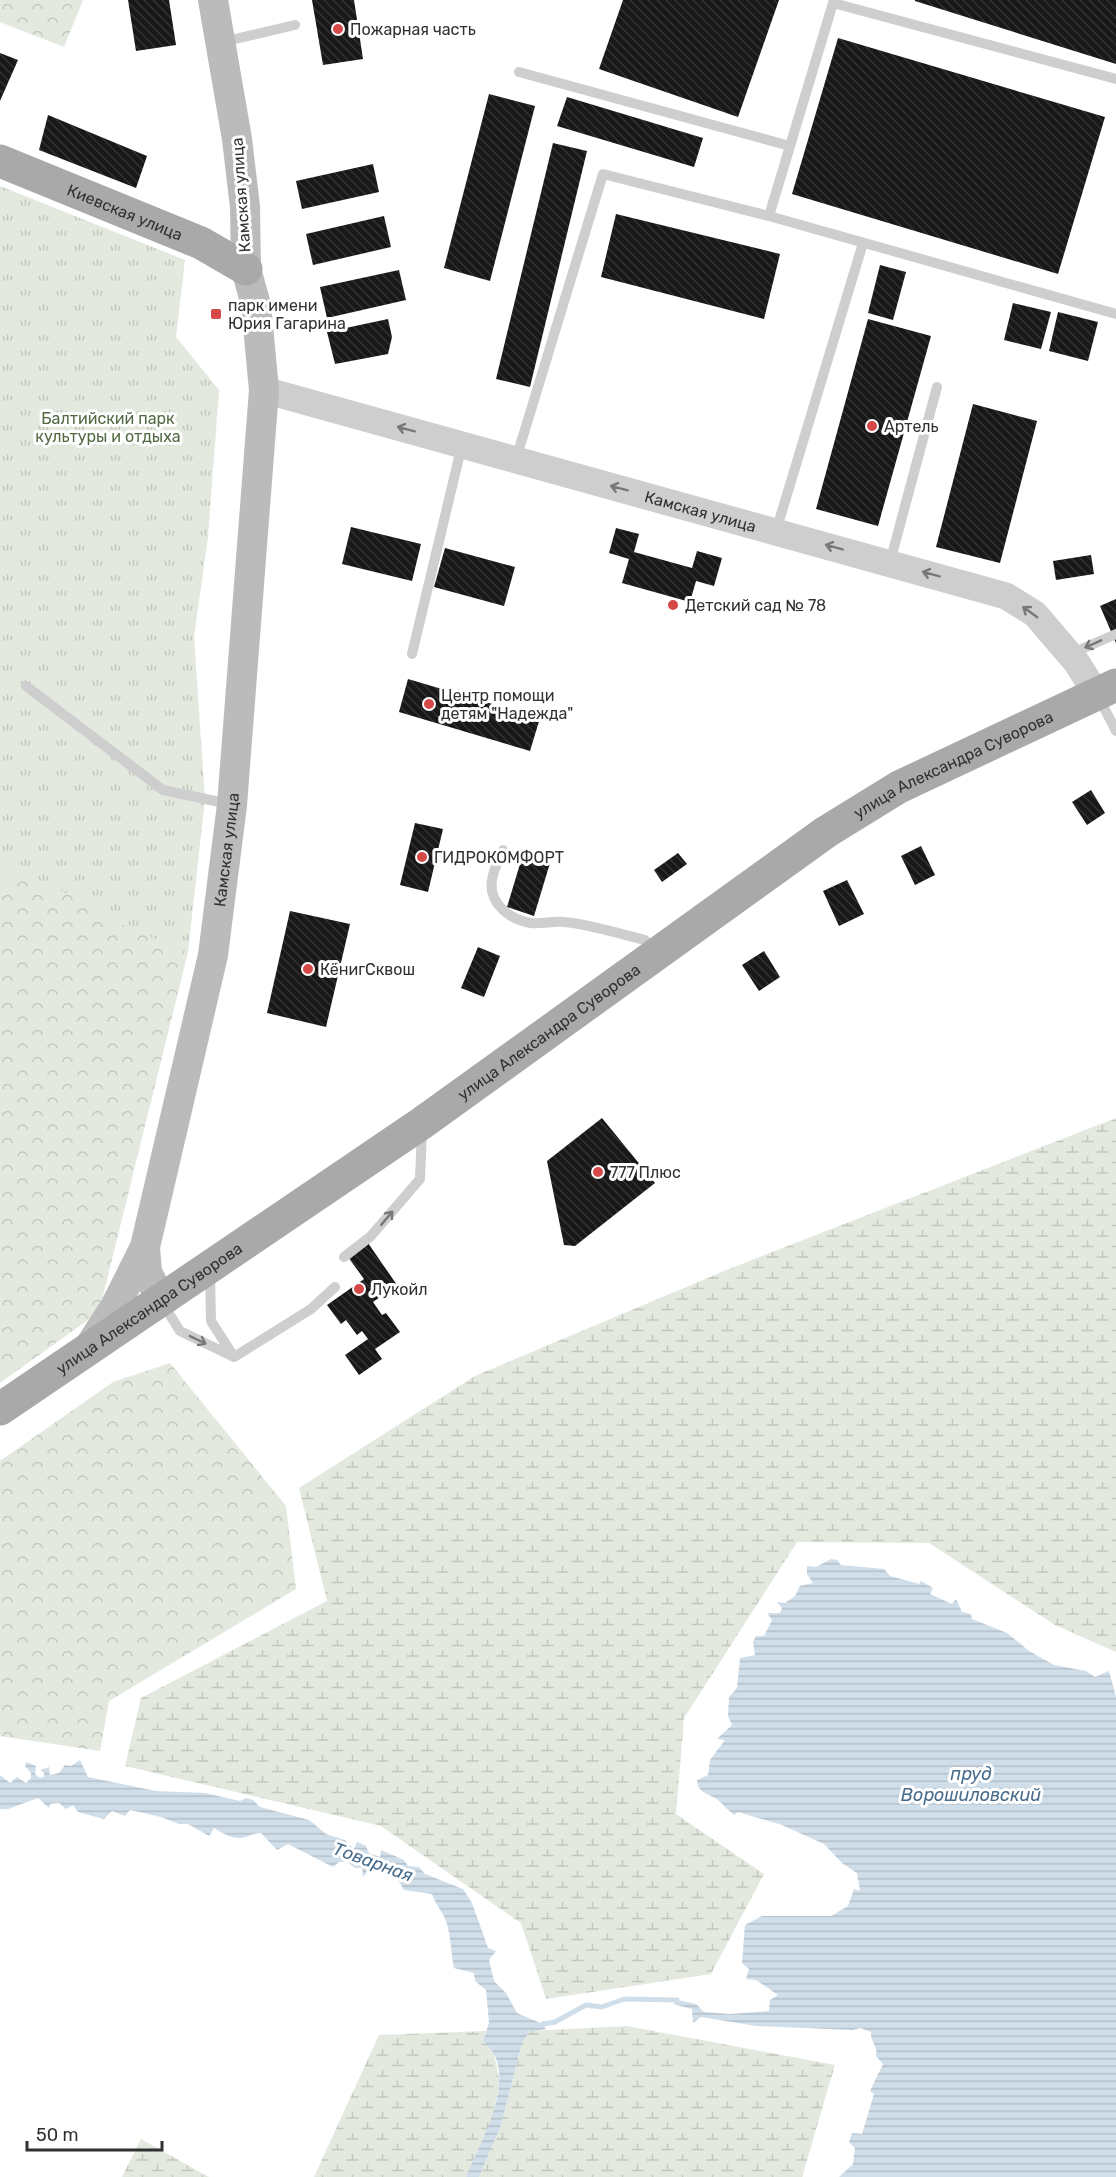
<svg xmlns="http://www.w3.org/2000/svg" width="1116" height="2177" viewBox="0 0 1116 2177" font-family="Rubik,sans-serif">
<defs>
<pattern id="forest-crowns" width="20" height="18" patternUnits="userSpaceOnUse" patternTransform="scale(1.5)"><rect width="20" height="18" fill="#e3e9de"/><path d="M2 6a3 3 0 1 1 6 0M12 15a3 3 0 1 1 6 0" fill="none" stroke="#c3c8bf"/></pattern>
<pattern id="wetland-marsh" width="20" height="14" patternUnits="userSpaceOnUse" patternTransform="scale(1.5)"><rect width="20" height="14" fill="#e3e9de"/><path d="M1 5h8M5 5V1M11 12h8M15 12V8" fill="none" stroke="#c3c8bf"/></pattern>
<pattern id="park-tufts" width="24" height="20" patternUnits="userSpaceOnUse" patternTransform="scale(1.5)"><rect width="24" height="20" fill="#e3e9de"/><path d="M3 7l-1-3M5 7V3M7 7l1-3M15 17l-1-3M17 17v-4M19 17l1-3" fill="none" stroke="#c3c8bf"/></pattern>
<pattern id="water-rules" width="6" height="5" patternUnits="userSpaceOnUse" patternTransform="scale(1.5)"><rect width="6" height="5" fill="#d0deea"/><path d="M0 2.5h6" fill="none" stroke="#b3bfc9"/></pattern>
<pattern id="building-back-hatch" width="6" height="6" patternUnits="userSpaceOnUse" patternTransform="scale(1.5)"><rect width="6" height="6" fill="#181818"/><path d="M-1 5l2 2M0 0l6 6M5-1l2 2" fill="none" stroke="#313131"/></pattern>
</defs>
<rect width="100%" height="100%" fill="#fff"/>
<g fill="url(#forest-crowns)">
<polygon points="0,0 83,0 64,47 0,22"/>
<polygon points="0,502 188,952 99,1312 0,1383"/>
<polygon points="170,1363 286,1506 296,1589 109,1701 100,1751 0,1736 0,1461 113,1382"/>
</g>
<g fill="url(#wetland-marsh)">
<polygon points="1116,1118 1116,1652 1055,1625 929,1543 797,1542 684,1718 676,1814 764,1874 711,1974 546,1999 521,1923 381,1826 125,1766 141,1698 327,1601 299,1488 475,1376 729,1269"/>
<polygon points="627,2026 835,2065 802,2177 479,2177 501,2125 522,2043 529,2031"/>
<polygon points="486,2031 483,2041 493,2049 500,2082 491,2123 466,2177 314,2177 379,2035"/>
<polygon points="141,2139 209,2177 122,2177"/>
</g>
<polygon fill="url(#park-tufts)" points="0,186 185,260 176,337 219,390 208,537 194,637 205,799 188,952 128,928 60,890 19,880 0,871"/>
<g fill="url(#water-rules)">
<path d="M 831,1559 L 837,1560 L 841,1565 L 884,1569 L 890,1576 L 919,1584 L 921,1581 L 933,1588 L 930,1594 L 952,1604 L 956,1599 L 962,1612 L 971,1614 L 972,1619 L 1007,1633 L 1029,1651 L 1054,1665 L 1086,1671 L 1095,1677 L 1109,1671 L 1116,1697 L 1116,2177 L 839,2177 L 853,2164 L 855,2148 L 849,2142 L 852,2133 L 862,2134 L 874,2094 L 870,2091 L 883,2064 L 876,2056 C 878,2046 870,2041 871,2032 L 860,2028 L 853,2030 L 756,2026 L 701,2017 L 693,2023 L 692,2009 L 673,2004 L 677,2000 L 696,2004 L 704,2012 L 730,2014 L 769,2011 L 770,2000 L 778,1995 L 756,1980 L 746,1979 L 749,1969 L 742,1963 L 745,1925 L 762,1916 L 831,1916 L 848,1906 L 854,1889 L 860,1891 L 857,1873 L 842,1863 L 824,1844 L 782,1825 L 738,1812 L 734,1815 C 728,1810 723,1805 718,1800 C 709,1793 698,1794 697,1780 L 708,1775 L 710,1760 L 725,1740 L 717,1739 L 732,1725 L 728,1716 L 729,1697 L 737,1688 L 740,1658 L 755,1655 L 753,1642 L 756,1636 L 764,1636 L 772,1620 L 767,1613 L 780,1613 L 782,1608 L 777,1602 L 785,1603 L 795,1596 L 800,1586 L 813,1583 L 807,1574 L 807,1566 L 816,1567 Z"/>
<path d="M 80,1760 L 88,1777 L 156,1791 L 205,1793 L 240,1801 L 246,1798 L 253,1800 L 260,1807 L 309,1820 L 326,1834 L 345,1840 L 354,1849 L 357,1842 L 366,1846 L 369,1853 L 380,1857 L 381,1850 L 404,1860 L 408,1866 L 419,1867 L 425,1874 L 463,1889 L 472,1903 L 488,1948 L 496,1951 L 489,1960 L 494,1981 L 506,1993 L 517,2013 L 543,2024 L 546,2029 L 529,2032 L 522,2043 L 501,2125 L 479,2177 L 466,2177 C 481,2141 522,2072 483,2041 L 489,2023 L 486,1990 L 475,1981 L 474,1973 L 454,1968 C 451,1954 451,1938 447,1924 C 444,1913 436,1906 432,1894 L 404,1890 L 394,1873 L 367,1872 L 363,1877 L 362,1868 L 355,1868 L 348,1862 L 339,1862 L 333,1867 L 288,1844 L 277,1850 L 261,1833 C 253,1833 249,1837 242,1838 C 232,1839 222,1833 214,1828 L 209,1836 L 188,1824 L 179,1824 L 161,1817 L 130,1810 L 125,1816 L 112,1811 L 104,1819 L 78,1812 L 73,1805 L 66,1809 L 59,1803 L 50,1804 L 49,1808 L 38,1798 L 8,1809 L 0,1809 L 0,1775 L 10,1783 L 17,1777 L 26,1783 L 31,1778 L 31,1773 L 25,1766 L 26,1762 L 36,1766 L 35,1774 L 40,1778 L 44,1777 L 44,1773 L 40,1770 L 49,1767 L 50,1775 L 59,1773 L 65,1765 L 71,1766 Z"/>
</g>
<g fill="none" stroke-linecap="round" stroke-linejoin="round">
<polyline stroke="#d0deea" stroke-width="5" points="543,2024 555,2022 586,2005 602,2007 624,1999 677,2000"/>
</g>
<g fill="url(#building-back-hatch)">
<polygon points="128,0 169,0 176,45 136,51"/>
<polygon points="312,0 354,0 363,59 323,65"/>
<polygon points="623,0 779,0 738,117 599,69"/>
<polygon points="915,0 1116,0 1116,64 915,1"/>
<polygon points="838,38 1105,117 1058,274 792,194"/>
<polygon points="0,53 18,60 0,101"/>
<polygon points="489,94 535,106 490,281 444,268"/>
<polygon points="567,97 703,138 694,167 557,126"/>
<polygon points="48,115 147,156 136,188 39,150"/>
<polygon points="553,143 587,151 530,387 496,379"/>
<polygon points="373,164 379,192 302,209 296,181"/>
<polygon points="616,214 780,254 764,319 601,277"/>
<polygon points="384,216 391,247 313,265 306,234"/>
<polygon points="880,265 906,272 893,320 868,313"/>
<polygon points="399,270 406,300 327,318 320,287"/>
<polygon points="1013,303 1051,312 1041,349 1004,340"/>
<polygon points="1058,312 1098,322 1088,361 1049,351"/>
<polygon points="388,319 392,337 388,354 335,364 327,332"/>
<polygon points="868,319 931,336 878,526 816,509"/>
<polygon points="973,404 1037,421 1000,563 936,547"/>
<polygon points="351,527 421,544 412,581 342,564"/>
<polygon points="616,528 639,534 634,552 692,568 697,551 722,558 714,586 696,581 690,602 622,583 629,559 609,553"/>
<polygon points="445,548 515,567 504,606 434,587"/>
<polygon points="1091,555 1094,574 1056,580 1053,561"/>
<polygon points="1116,599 1116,643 1100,606"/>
<polygon points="408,679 540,718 530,751 399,712"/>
<polygon points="1091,790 1105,813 1087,825 1072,802"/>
<polygon points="415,823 443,829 428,892 400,885"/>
<polygon points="921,846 935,875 915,885 901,856"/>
<polygon points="678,853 687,864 662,882 654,870"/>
<polygon points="523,854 550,863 534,916 507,907"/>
<polygon points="847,880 864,914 839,926 823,891"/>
<polygon points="290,911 350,924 326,1027 267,1013"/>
<polygon points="478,947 500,956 484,997 461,988"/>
<polygon points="764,951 780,977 759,991 742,965"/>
<polygon points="602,1118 655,1183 575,1246 564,1245 547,1161"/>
<polygon points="368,1243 397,1285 373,1302 382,1315 386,1313 400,1332 375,1349 382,1359 359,1375 345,1355 368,1339 362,1331 357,1335 346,1320 341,1324 327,1305 364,1279 348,1257"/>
</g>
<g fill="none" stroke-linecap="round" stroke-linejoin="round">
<g stroke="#cecece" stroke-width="10">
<polyline points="834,0 833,3 1116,79"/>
<polyline points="222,42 295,25"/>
<polyline points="519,72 790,146"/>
<polyline points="769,216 1116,314"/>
<polyline points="516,459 603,174 769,216 833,3"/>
<polyline points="776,531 863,243"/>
<polyline points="890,562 937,387"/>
<polyline points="412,654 462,445"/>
<polyline points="1070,654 1116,634"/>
<polyline points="26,686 163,790 229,804"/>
<polyline points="1099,698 1116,731"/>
<path d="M 503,850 C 499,860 493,870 492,880 C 488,904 511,920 531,923 C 542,924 553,921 564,922 C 590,924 619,934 645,940 L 653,952"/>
<polyline points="344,1257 371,1236 420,1179 422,1130"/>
<polyline points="210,1274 211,1321 234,1357"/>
<polyline points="163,1304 180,1331 234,1357 311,1309 335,1287"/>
</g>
<path stroke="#cecece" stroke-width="27" id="s1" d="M 264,390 L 1006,596 L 1035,614 L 1077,663 L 1097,695"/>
<g stroke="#bbb" stroke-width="30">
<path id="s2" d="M 160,1298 L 147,1272 L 145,1247 L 213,955 L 232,805 L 264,390 L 256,305 L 246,269 L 245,207 L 237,139 L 213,0"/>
<polyline points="89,1347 115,1307 145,1247"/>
</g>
<g stroke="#a9a9a9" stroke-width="33">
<path id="s3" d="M 0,161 L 201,243 L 246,269"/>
<path id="s4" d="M 0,1409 L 422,1123 L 826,832 L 899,787 L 1116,685"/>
</g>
</g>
<defs><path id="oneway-shaft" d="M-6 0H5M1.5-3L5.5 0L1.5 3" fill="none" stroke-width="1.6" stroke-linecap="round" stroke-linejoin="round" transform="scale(1.5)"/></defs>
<g stroke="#787878">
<use href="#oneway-shaft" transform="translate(406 429) rotate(-165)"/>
<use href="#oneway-shaft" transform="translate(619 488) rotate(-165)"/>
<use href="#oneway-shaft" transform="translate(834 547) rotate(-165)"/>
<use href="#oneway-shaft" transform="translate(931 574) rotate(-165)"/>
<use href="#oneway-shaft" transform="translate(1030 612) rotate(-144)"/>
<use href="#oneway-shaft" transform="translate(1093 644) rotate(156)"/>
<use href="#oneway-shaft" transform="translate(387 1218) rotate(-50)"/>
<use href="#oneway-shaft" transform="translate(198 1340) rotate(26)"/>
</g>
<g fill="#d44848" stroke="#fff" stroke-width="2">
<circle cx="338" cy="29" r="6"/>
<rect x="210" y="308" width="12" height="12" rx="3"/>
<circle cx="872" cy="426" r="6"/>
<circle cx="673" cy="605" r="6"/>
<circle cx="429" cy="704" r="6"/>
<circle cx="422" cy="857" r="6"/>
<circle cx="308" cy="969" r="6"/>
<circle cx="598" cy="1172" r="6"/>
<circle cx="359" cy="1289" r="6"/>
</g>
<g text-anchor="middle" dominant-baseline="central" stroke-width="6" stroke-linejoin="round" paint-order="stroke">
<g font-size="16" fill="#313131" stroke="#fff" text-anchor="start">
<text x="350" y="29">Пожарная часть</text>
<text x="228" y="305">парк имени<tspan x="228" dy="18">Юрия Гагарина</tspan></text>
<text x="884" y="426">Артель</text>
<text x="685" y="605">Детский сад № 78</text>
<text x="441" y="695">Центр помощи<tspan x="441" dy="18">детям "Надежда"</tspan></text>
<text x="434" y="857">ГИДРОКОМФОРТ</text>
<text x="320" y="969">КёнигСквош</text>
<text x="610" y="1172">777 Плюс</text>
<text x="371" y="1289">Лукойл</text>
</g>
<g font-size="16" fill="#313131" stroke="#fff">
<text transform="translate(241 195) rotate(-94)">Камская улица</text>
<text stroke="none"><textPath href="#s3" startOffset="135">Киевская улица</textPath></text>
<text stroke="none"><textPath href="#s1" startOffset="453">Камская улица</textPath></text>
<text stroke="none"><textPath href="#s4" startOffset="1152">улица Александра Суворова</textPath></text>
<text stroke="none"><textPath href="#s2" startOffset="460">Камская улица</textPath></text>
<text stroke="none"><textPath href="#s4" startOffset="666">улица Александра Суворова</textPath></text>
<text stroke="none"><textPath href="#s4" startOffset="180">улица Александра Суворова</textPath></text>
</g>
<g font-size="16" fill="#526943" stroke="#fff">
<text x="108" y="418">Балтийский парк<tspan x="108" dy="18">культуры и отдыха</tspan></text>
</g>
<g font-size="18" font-style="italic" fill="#476c8c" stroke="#fff">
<text x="971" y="1774">пруд<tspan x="971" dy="21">Ворошиловский</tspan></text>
<text transform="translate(373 1862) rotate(20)">Товарная</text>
</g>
</g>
<path d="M27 2141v9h135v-9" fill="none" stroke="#313131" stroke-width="3"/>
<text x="36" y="2141" font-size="18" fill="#313131" stroke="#ffffff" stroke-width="4.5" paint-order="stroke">50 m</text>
</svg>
